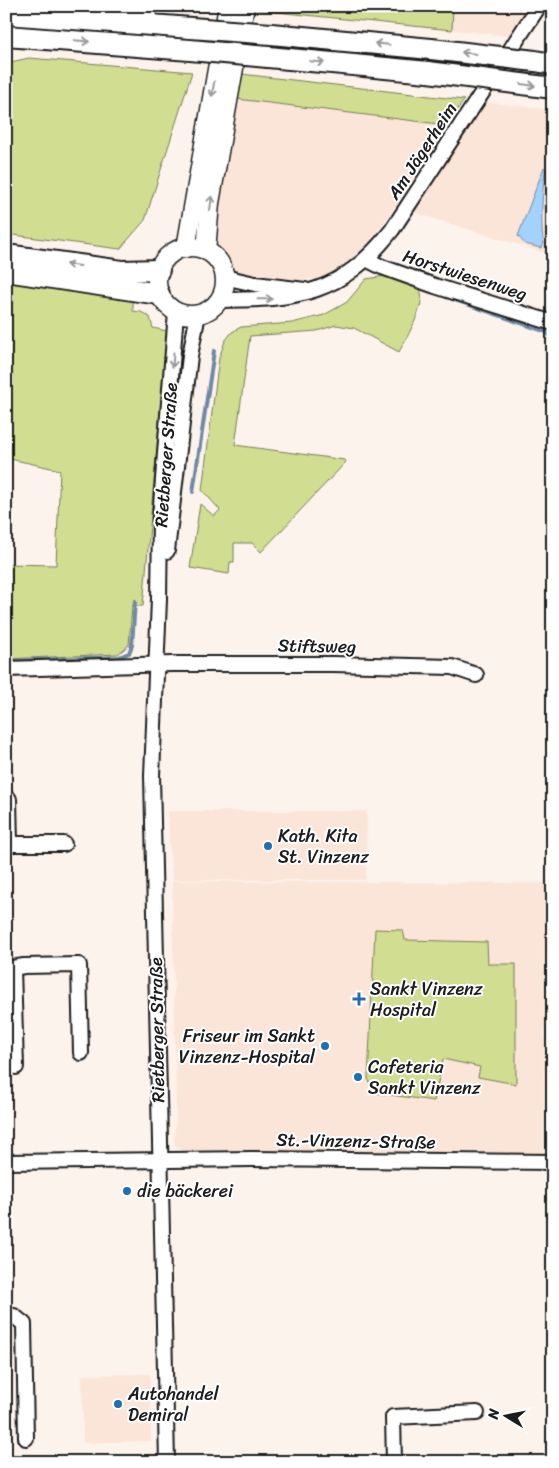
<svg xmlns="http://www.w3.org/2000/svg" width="559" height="1468" viewBox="0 0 559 1468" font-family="Sriracha,sans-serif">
<rect width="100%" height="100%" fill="#fdf3ed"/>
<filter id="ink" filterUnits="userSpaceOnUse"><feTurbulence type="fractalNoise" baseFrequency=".02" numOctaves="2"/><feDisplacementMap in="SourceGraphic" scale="10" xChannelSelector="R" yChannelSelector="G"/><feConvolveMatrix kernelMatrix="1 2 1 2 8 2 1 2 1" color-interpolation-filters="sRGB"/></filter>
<g filter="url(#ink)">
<g fill="#fbe5d8">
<polygon points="452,6 528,6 510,36 452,30"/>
<polygon points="237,99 447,125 383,224 369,243 346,264 322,278 277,282 231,273 216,246 215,225"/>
<polygon points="487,102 553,110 549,156 548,254 412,212"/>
<polygon points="167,811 367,811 366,880 172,880"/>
<polygon points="172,881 545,883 544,1153 182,1151 174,1144 176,1115"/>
<polygon points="150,1374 151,1441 83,1443 82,1375"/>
</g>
<g fill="#d1dd90" stroke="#767c56">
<polygon points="257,6 453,6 452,30 256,10"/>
<polygon points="29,58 192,72 145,220 120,249 6,234 6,63"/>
<polygon points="241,74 464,100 447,125 237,99"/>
<path d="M 386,276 C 395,279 410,281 417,286 C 432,297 405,340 399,352 L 354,328 L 336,325 L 317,331 L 250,336 L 235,445 L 345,460 L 346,462 L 261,552 L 252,543 L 234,543 L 234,562 L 230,562 L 229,574 L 190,568 L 200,504 L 214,516 L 220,510 L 202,490 L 219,358 L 225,341 L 232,332 L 241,327 L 292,323 L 324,315 L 347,302 L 366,279 Z"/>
<polygon points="6,280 133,298 133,311 141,312 150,317 153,328 167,331 143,606 132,606 129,645 118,654 6,659 6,564 56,565 60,470 6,458"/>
<polygon points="375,929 403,930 405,940 487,942 488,964 516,964 516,1084 478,1077 480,1067 443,1059 434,1101 376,1093 368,1079"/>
</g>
<path fill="#a3d2ff" stroke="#6d89a4" d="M 544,167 L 546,169 C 542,183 540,231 544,244 L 541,248 L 525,244 L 518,236 Z"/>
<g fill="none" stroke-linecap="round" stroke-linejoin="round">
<g stroke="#6d89a4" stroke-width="4">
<polyline points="444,296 547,332 549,335"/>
<polyline points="193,492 214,351"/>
<polyline points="6,661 119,657 129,653 132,645 135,601"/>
</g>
<defs>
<g id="minor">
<polyline points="366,259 382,267 435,286 553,323"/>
<polyline points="224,277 255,284 305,290"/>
<path d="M 219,300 C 298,299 340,296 392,230 L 539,6"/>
<polyline points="167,551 190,356 198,314"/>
<polyline points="6,669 172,664 333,664 452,667 476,675"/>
<polyline points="9,799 10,845"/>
<polyline points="6,844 64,844"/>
<polyline points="6,969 24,966 79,965 81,1053"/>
<polyline points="13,969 16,1067"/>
<polyline points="6,1162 252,1159 553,1162"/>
<polyline points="6,1316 14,1316 24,1324 26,1438"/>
<polyline points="167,1462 152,776 159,599 160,518 176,312"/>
<polyline points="394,1462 393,1417 477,1413"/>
</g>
<g id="major">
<circle cx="191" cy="281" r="34"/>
<polyline points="186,248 228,6"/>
<polyline points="206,251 210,203 245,6"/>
</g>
<g id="highway">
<polyline points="115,6 146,17"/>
<polyline points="6,14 191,28"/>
<polyline points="271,34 431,49"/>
<polyline points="6,36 190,50"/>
<polyline points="268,57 428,72"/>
<polyline points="535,61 553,64"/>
<polyline points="6,255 122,271 159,270"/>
<polyline points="6,271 159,294"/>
</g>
</defs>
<use href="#minor" stroke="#1c1c1c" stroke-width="18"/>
<use href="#major" stroke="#1c1c1c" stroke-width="21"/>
<use href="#highway" stroke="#1c1c1c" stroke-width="24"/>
<use href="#minor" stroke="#fff" stroke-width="14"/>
<use href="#major" stroke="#fff" stroke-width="18"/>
<use href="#highway" stroke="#fff" stroke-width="20"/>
<defs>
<g id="highway-bridge">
<polyline points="191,28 271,34"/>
<polyline points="431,49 535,61"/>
<polyline points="190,50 268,57"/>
<polyline points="428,72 553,88"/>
</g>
</defs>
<use href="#highway-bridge" stroke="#1c1c1c" stroke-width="24" stroke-linecap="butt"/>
<use href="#highway-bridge" stroke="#fff" stroke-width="20"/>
</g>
<defs><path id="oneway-shaft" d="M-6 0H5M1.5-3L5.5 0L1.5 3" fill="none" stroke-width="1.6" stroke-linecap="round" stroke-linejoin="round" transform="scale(1.25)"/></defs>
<g stroke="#999">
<use href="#oneway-shaft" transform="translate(82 41) rotate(5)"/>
<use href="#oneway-shaft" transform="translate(382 44) rotate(-175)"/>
<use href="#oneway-shaft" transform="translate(469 53) rotate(-173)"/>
<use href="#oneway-shaft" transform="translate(317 62) rotate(5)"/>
<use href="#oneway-shaft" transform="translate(528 85) rotate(7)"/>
<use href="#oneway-shaft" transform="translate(213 89) rotate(99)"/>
<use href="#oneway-shaft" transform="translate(211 203) rotate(-82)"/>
<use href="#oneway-shaft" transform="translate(73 265) rotate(-173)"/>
<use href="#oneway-shaft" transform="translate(265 299) rotate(-1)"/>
<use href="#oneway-shaft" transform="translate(173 360) rotate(94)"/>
</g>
</g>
<g fill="#1f6fb2" stroke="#fff" stroke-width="2">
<circle cx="268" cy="846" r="5"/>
<path d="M356.5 991.5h5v5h5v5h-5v5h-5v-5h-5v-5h5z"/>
<circle cx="325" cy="1046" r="5"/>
<circle cx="358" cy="1077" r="5"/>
<circle cx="127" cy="1191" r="5"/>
<circle cx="118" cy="1404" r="5"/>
</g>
<g text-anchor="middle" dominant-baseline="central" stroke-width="4" stroke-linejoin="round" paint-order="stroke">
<g font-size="18" fill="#1c1c1c" stroke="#fff">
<text transform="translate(422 151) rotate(-57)">Am Jägerheim</text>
<text transform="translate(465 275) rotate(18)">Horstwiesenweg</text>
<text transform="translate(166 455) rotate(-86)">Rietberger Straße</text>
<text transform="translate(317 646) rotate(1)">Stiftsweg</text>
<text transform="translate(157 1030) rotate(-91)">Rietberger Straße</text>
<text transform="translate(356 1141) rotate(1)">St.-Vinzenz-Straße</text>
</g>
<g font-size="18" fill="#1c1c1c" stroke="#fff" text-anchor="start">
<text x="278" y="836">Kath. Kita<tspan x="278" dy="21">St. Vinzenz</tspan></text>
<text x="370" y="989">Sankt Vinzenz<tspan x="370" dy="21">Hospital</tspan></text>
<text x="315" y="1036" text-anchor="end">Friseur im Sankt<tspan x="315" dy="21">Vinzenz-Hospital</tspan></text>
<text x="368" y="1067">Cafeteria<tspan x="368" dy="21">Sankt Vinzenz</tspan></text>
<text x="137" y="1191">die bäckerei</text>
<text x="128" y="1394">Autohandel<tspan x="128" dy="21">Demiral</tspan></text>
</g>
</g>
<rect width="559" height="1468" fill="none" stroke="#fff" stroke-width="25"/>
<rect x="12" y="12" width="534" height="1443" fill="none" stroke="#1c1c1c" stroke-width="2" filter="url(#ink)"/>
<g transform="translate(506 1416) rotate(280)" stroke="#ffffff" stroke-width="4" paint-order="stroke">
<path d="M0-4L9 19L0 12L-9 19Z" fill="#1c1c1c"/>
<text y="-8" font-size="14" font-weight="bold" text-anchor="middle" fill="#1c1c1c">N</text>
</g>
</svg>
